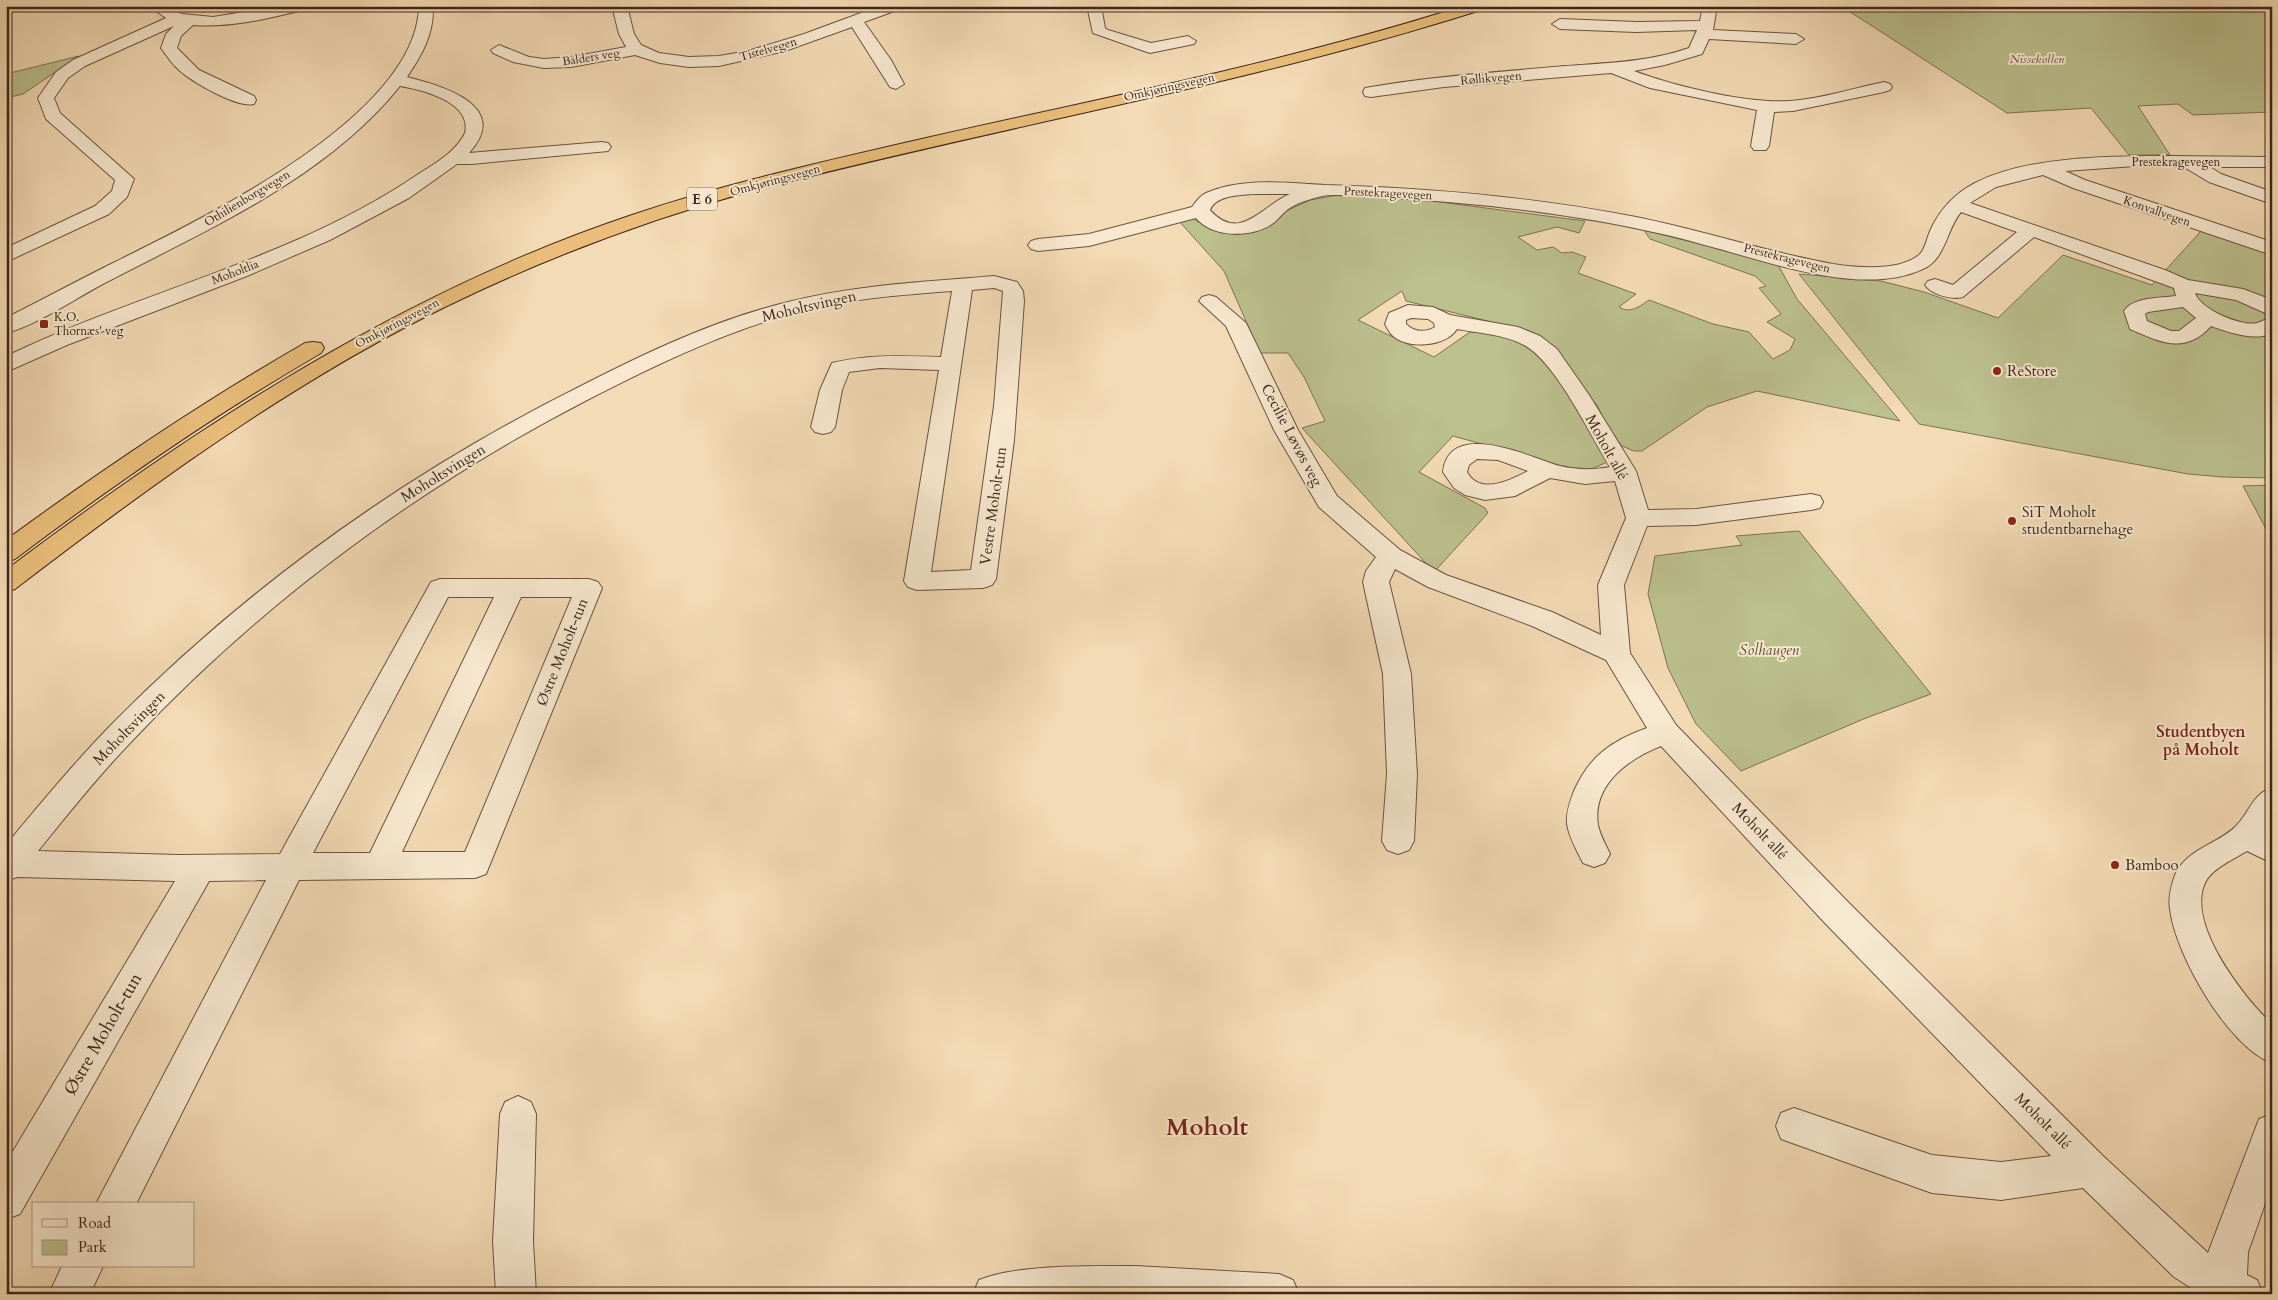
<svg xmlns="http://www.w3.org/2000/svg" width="2278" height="1300" viewBox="0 0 2278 1300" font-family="Cardo,serif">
<rect width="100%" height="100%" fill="#f3dbb5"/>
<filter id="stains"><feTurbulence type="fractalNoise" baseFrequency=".004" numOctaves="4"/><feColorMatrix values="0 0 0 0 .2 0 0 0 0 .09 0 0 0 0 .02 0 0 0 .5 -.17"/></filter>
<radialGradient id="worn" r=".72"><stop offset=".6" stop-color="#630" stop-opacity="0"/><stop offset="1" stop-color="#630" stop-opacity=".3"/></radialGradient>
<g fill="#bbc08d" stroke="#7d7254">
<polygon points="1841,6 2272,6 2272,112 2193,115 2178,104 2138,106 2170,155 2129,155 2091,108 2007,113"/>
<polygon points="79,56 23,94 6,98 6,74"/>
<path d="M 1337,195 L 1417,199 L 1585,221 L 1579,233 L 1557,227 L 1518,237 L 1537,250 L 1553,247 L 1562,253 L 1572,252 L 1586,257 L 1578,273 L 1636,294 L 1619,307 C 1630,314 1639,307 1649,300 L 1713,324 L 1749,332 L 1773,359 L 1790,350 L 1795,339 L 1767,322 L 1781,314 L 1759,288 L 1766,286 L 1755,276 L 1650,239 L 1644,230 L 1777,263 L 1797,299 L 1900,421 L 1757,391 L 1707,407 L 1642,451 L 1634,451 L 1622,446 L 1609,430 L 1597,405 L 1516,328 L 1406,301 L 1402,291 L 1358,320 L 1434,357 L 1470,332 L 1497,333 L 1519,340 L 1547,361 L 1606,454 L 1607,462 L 1590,470 L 1568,468 L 1453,436 L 1419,472 L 1485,508 L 1488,513 L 1434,572 L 1302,428 L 1325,421 L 1304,377 L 1288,353 L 1260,353 L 1224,271 L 1177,219 L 1191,218 L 1221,233 L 1237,234 L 1257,231 L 1286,211 L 1310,200 Z"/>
<polygon points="2201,231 2272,254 2272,478 2223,477 2188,474 1919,424 1799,274 1881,281 1924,292 1998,318 2063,255 2152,285"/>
<polygon points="2272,485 2272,540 2243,486"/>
<polygon points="1799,531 1931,694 1866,718 1741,771 1696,724 1668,668 1648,594 1655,556 1742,545 1736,536"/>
</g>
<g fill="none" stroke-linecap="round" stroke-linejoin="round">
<defs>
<g id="minor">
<path d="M 281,6 L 309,6 L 307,9 C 270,18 232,28 193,25 L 181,36 L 177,48 L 199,70 L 254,96 L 256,100 L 254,104 C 237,108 192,82 179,70 C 172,64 167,56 161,48 L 166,34 L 174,26 L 85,66 L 68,78 L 54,98 L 60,113 L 134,179 L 127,197 L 109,214 L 6,262 L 6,248 L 95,206 L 112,191 L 115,180 L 46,119 L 38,98 L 56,72 L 73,60 L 166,18 L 156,11 L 158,8 L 163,7 L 182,14 L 213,17 Z"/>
<path d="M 419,6 L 433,6 C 434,34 422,55 407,77 C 443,86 512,106 469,153 L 602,142 L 608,143 L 611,147 L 608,151 L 472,164 L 457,164 L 409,198 L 330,240 L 247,276 L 67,345 L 6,372 L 6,356 L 11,354 C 145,290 293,259 417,175 C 434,164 456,152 465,133 C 472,102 423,90 400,86 C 324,180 206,230 101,285 C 75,299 33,327 6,333 L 6,318 C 40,301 73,283 107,266 C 195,222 417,118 419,6 Z"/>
<polygon points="612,6 627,6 634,34 641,45 659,53 689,57 719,56 748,51 804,34 880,6 902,6 900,9 864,22 891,60 904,84 896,89 890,87 852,27 785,51 719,66 689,67 660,63 635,55 571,67 544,68 513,62 493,53 491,50 499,45 529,57 544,59 571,57 626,47 619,34"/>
<polygon points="1087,6 1101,6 1105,28 1108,30 1151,43 1188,36 1196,41 1194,44 1150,53 1144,51 1093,33"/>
<path d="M 1703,6 L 1717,6 L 1713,30 L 1796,34 L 1804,39 L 1796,44 L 1709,39 L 1702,54 L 1665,65 L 1634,71 C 1674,86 1747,104 1790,101 C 1821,99 1854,88 1884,82 L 1890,84 L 1892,87 L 1890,90 L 1884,92 L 1793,111 L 1774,112 L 1769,146 L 1766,150 L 1754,150 L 1751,146 L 1757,110 L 1650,88 L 1611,73 L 1444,87 L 1371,97 L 1365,96 L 1363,92 L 1365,88 L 1371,87 C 1435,76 1500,72 1565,66 C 1607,63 1649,62 1689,48 L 1697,30 L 1636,32 L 1560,29 L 1552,24 L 1560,19 L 1636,22 L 1700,21 Z"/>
<path d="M 2170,156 L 2272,157 L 2272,167 L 2210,167 L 2221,174 L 2272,192 L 2272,204 L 2209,182 L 2184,167 L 2135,166 L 2065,171 L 2085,180 L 2272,242 L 2272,255 L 2073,188 L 2043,175 L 1996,187 L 1970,203 L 2165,270 L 2188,280 L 2243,289 L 2272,300 L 2272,316 L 2236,300 L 2195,293 C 2200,309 2241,327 2257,323 C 2262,322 2267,318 2272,317 L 2272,333 C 2255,342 2228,332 2211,326 C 2185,355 2160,342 2130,329 L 2124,311 C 2133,297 2160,298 2176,296 L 2174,288 L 2034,237 L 1963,297 C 1952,300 1932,295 1925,285 L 1928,281 L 1935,279 L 1953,285 L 2017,232 L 1961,212 C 1946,230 1946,259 1923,269 C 1861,298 1764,260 1701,244 C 1671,235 1640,229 1609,223 C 1531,209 1454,201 1375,197 C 1359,197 1338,193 1322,196 C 1310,199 1296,203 1287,210 C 1281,215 1276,222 1269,226 C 1248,238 1211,237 1196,218 L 1089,246 L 1038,251 L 1031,249 L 1028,245 L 1031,241 L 1038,239 L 1089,234 L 1192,207 C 1196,201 1200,196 1206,193 C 1242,177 1287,183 1325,185 C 1430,188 1533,197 1636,217 C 1697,229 1757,249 1818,261 C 1844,267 1898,274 1920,254 C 1925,249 1927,238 1930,231 C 1940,209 1954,194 1975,183 C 2028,156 2111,156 2170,156 ZM 1255,194 L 1290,194 C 1264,204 1240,244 1210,210 C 1216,195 1241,195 1255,194 ZM 2183,307 L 2196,318 L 2179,331 L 2171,331 L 2147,321 L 2145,314 L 2148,312 Z"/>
<path d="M 994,276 L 1017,282 L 1023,291 L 1024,301 L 1014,440 L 996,579 L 992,585 L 983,588 L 917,590 L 908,587 L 904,581 L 939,370 L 880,368 L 849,372 L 842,390 L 835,427 L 831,432 L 823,434 L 815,432 L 811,427 L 820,390 L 832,363 C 869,354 903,356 941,357 L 952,291 C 899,295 845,299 793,313 C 722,333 655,365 589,399 C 420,486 262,602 131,742 C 98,776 68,814 38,851 L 178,855 L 280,854 L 431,582 L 440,579 L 589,579 L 598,582 L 602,588 L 486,874 L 475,878 L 299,880 L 136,1204 L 96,1204 L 266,880 L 209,881 L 20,1214 L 6,1219 L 6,1163 L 175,881 L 17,877 L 6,881 L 6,845 C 40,804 74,763 111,725 C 246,588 405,474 577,388 C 643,354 712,321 784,303 C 853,285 923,282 994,276 ZM 994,288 L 1003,291 L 994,406 L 971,570 L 931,572 L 972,290 ZM 448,597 L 494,597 L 370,853 L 313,853 ZM 521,597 L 572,597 L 465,852 L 402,852 Z"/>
<path d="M 1209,295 L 1216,297 L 1246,323 L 1298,430 L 1337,496 L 1400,550 L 1446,575 L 1552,612 L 1601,635 L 1598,585 L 1626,518 L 1615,481 L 1585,484 L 1550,478 L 1515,496 L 1485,500 L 1465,495 L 1454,488 L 1443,472 C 1449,417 1534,459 1560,466 C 1576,470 1594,470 1610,467 C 1590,435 1556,362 1524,345 C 1503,334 1479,333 1457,329 C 1446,347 1407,350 1392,335 C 1389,332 1387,328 1385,324 L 1389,313 L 1408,305 L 1433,307 L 1450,315 L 1518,327 L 1540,336 L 1557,349 L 1589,395 L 1636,471 L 1648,510 L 1696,509 L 1811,494 L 1820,496 L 1823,502 L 1820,508 L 1811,510 L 1696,525 L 1647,526 L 1624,585 L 1630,653 L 1676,725 L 1847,901 L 2103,1156 L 2208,1253 L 2259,1119 L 2272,1114 L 2272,1184 L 2248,1252 L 2247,1275 L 2257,1280 L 2263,1294 L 2201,1294 L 2174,1277 L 2083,1188 L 2001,1200 L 1932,1193 L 1781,1139 L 1776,1126 L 1781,1113 L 1794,1108 L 1932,1155 L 2001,1162 L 2051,1156 L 1823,921 L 1661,746 C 1628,759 1592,785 1598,825 C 1600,835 1606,845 1610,854 L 1605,863 L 1594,867 L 1583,863 C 1577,851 1569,837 1567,824 C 1566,812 1570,801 1574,791 C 1589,756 1613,740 1647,728 L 1606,660 L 1532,626 L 1428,587 L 1395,569 L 1389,582 L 1411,674 L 1417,774 L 1414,841 L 1409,850 L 1398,854 L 1387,850 L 1382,841 L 1387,774 L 1383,674 L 1363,582 L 1366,571 L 1376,557 L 1319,507 L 1274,430 L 1226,326 L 1199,301 L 1202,297 ZM 1411,318 L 1428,319 L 1434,323 L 1435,327 C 1425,333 1414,332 1406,324 L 1406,320 ZM 1477,459 L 1498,460 L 1528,471 C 1511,480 1480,496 1467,472 L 1469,465 Z"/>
<path d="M 2272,788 L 2272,824 L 2267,831 L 2272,834 L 2272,863 L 2247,851 C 2234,859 2211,869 2205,883 C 2186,924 2244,998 2272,1024 L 2272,1063 C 2228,1047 2175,954 2170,909 C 2168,897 2171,886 2175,875 C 2187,848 2217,845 2236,826 C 2250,812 2252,794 2272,788 Z"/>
<polygon points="518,1096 531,1102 536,1114 533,1241 536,1294 496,1294 493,1241 500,1114 505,1102"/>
<polygon points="62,1266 103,1266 90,1294 49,1294"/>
<path d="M 1136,1266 L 1279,1274 L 1293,1280 L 1299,1294 L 973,1294 L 979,1280 C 1018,1264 1093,1266 1136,1266 Z"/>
</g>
<g id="highway">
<path d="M 1463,6 L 1486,6 L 1484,9 C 1246,85 997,127 755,190 C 649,219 548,257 449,305 C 293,381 152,484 15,589 L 6,592 L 6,570 C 199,425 402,292 632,215 C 720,185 810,165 900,144 C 1087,101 1281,64 1463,6 Z"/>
<path d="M 313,342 L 321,343 L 324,348 L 321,353 C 214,415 113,485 15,559 L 6,562 L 6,540 C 103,469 201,403 305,343 Z"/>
</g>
</defs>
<use href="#minor" stroke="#6c5241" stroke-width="2"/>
<use href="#highway" stroke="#3f251a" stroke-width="2"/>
<use href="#minor" fill="#f7e8cf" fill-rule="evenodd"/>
<use href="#highway" fill="#eabe7a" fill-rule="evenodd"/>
</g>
<g fill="#8f2418" stroke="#f7e8cf" stroke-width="2">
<rect x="39" y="319" width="10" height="10" rx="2.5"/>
<circle cx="1997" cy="371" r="5"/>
<circle cx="2012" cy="521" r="5"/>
<circle cx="2115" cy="865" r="5"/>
</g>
<g text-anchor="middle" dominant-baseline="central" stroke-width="4" stroke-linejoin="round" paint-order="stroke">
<g font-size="12" fill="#3f251a" stroke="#f7e8cf">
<text transform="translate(768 49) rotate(-16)">Tistelvegen</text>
<text transform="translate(591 57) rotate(-9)">Balders veg</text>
<text transform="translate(1491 78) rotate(-5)">Røllikvegen</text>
<text transform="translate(1169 87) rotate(-13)">Omkjøringsvegen</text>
<text x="2176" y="162">Prestekragevegen</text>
<text transform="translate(775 180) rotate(-15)">Omkjøringsvegen</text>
<text transform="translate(1388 193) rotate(3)">Prestekragevegen</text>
<text transform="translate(247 198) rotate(-31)">Othilienborgvegen</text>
<text transform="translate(2157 211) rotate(19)">Konvallvegen</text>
<text transform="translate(1787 258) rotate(14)">Prestekragevegen</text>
<text transform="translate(235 272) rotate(-21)">Moholtlia</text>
<text transform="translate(397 323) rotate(-28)">Omkjøringsvegen</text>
</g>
<g font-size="12" font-style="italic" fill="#5e4c37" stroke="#f7e8cf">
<text x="2037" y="59">Nissekollen</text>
</g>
<g font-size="12" fill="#3f251a" stroke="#f7e8cf" text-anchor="start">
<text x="54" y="317">K.O.<tspan x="54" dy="14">Thornæs' veg</tspan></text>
</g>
<rect fill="#f7e8cf" stroke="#766050" stroke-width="1" x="687" y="187.5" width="30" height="23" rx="4"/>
<g font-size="14" font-weight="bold" fill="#3f251a">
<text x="702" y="199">E 6</text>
</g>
<g font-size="15" fill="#3f251a" stroke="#f7e8cf">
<text transform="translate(809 306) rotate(-13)">Moholtsvingen</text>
<text transform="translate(1292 435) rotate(62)">Cecilie Løvøs veg</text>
<text transform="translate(1607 447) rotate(61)">Moholt allé</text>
<text transform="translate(443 473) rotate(-32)">Moholtsvingen</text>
<text transform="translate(993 506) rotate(-82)">Vestre Moholt-tun</text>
<text transform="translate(562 652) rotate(-68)">Østre Moholt-tun</text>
<text transform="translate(129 728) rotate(-46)">Moholtsvingen</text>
<text transform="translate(1760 831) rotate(46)">Moholt allé</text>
<text transform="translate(2043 1121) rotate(45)">Moholt allé</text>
</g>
<g font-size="15" fill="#3f251a" stroke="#f7e8cf" text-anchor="start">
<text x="2007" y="371">ReStore</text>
<text x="2022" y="512">SiT Moholt<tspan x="2022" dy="17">studentbarnehage</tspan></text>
<text x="2125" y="865">Bamboo</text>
</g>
<g font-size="15" font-style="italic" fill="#5e4c37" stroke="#f7e8cf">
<text x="1769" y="650">Solhaugen</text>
</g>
<g font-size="16" font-weight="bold" fill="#7a1f14" stroke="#f7e8cf">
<text x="2201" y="732">Studentbyen<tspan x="2201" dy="18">på Moholt</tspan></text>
</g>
<g font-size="18" fill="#3f251a" stroke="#f7e8cf">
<text transform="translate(103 1034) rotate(-60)">Østre Moholt-tun</text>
</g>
<g font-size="24" font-weight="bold" fill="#7a1f14" stroke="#f7e8cf">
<text x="1207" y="1127">Moholt</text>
</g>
</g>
<rect width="2278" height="1300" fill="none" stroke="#f3dbb5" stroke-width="25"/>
<rect x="8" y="8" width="2263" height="1285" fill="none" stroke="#3f251a" stroke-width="2.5"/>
<rect x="12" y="12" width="2253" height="1275" fill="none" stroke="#3f251a"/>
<rect x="32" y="1202" width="162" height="65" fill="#f7e8cf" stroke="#ad9a87"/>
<rect x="42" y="1219" width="25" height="8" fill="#f7e8cf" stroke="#ad9a87"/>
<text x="78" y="1228" font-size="15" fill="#3f251a">Road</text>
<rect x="42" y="1240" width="25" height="15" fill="#bbc08d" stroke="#ad9a87"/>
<text x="78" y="1252" font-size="15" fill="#3f251a">Park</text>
<rect width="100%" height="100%" filter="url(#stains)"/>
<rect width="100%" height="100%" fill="url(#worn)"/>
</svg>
